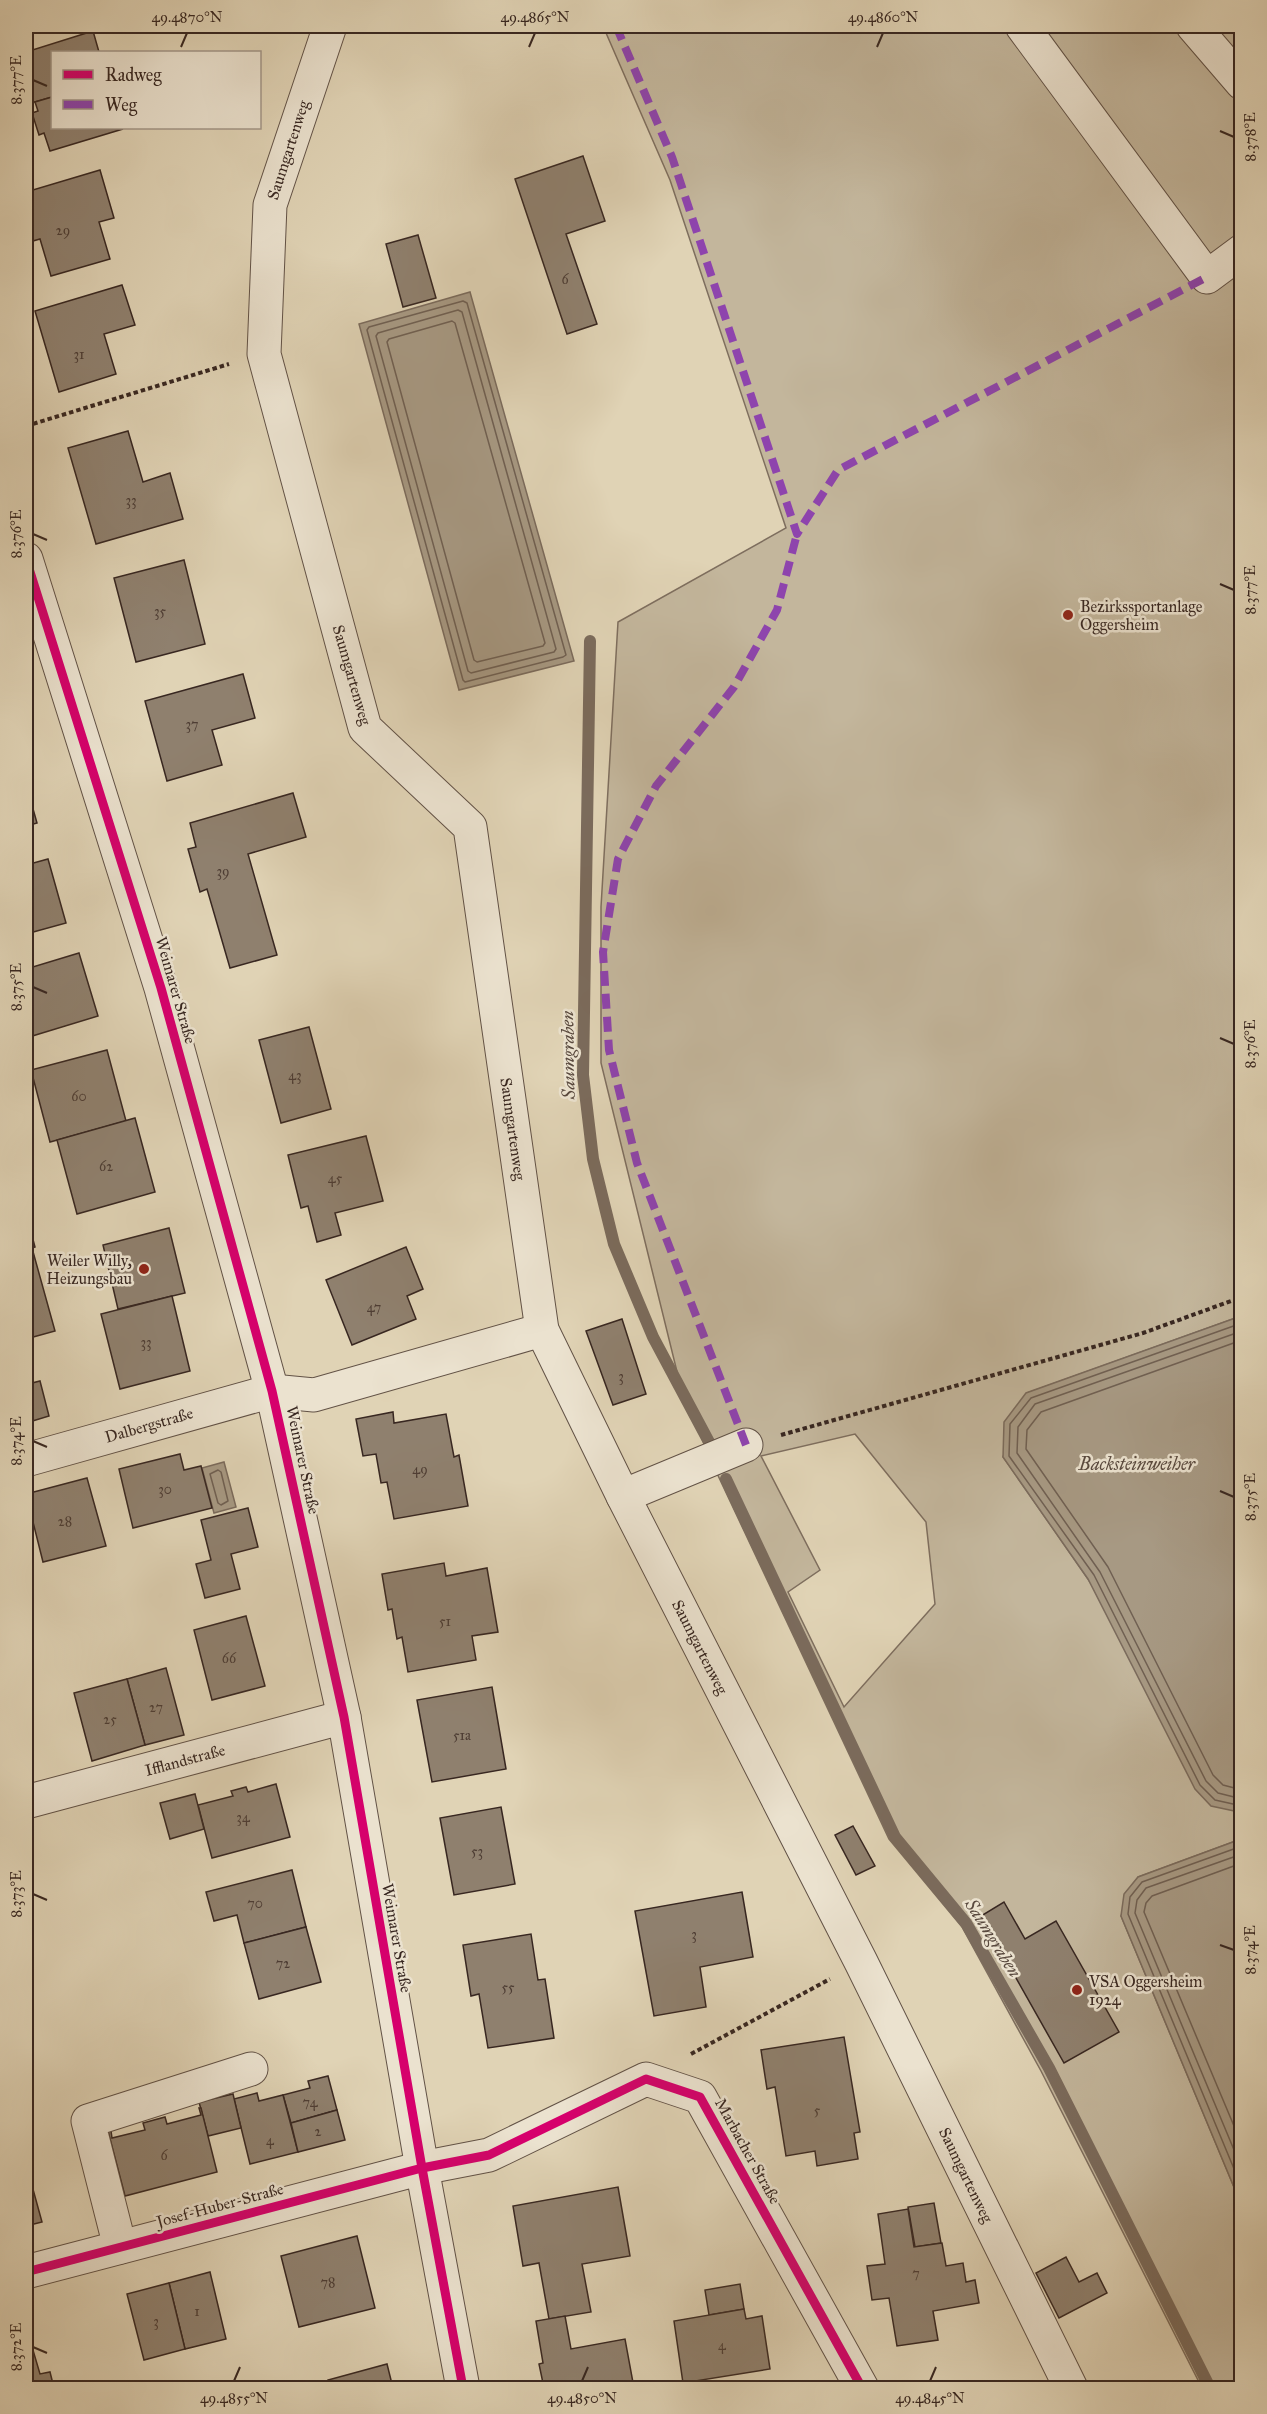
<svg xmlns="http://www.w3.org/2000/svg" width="1267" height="2414" viewBox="0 0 1267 2414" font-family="'IM FELL Great Primer',serif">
<rect width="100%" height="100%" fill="#e0d3b5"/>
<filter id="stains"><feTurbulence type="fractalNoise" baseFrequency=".00333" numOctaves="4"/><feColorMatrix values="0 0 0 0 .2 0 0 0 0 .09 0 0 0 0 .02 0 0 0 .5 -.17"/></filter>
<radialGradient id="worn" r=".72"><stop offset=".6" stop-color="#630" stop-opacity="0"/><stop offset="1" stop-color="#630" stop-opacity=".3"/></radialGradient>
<path fill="#c3b69c" stroke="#7e6e5e" stroke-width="1.5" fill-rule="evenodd" d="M 603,26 L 1241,26 L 1241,1316 L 1027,1393 L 1003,1457 L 1088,1579 L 1239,1812 L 1241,1812 L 1241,1839 L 1138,1877 L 1121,1916 L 1241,2204 L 1241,2388 L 1202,2388 L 1041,2071 L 962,1927 L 889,1839 L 714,1467 L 682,1392 L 601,1063 L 601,907 L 618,622 L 786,528 L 670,180 ZM 855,1434 L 926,1522 L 935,1604 L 844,1707 L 788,1592 L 820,1570 L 761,1456 Z"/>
<g fill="#a79983" stroke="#7b6b5c" stroke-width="1.5">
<polygon points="470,292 574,661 459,690 359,324"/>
<polygon points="1241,1316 1242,1812 1239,1812 1211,1806 1195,1789 1088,1579 1003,1457 1004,1422 1026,1393"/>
<polygon points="224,1462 236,1507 214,1513 202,1468"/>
<polygon points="1241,1839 1242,1839 1241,2204 1121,1916 1124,1894 1138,1877"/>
</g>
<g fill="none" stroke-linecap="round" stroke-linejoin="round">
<g stroke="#706052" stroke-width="1.5">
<polygon points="463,301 467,303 566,655 563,657 465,682 463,680 367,330 369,327"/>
<polygon points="458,310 462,312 556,649 554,652 471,673 468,671 376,336 378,333"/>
<polygon points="452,321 455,323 545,643 543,646 477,662 474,660 387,342 389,339"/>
<polyline points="1242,1323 1031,1398 1010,1424 1009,1456 1094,1575 1200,1785 1215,1800 1242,1806"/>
<polyline points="1242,1331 1035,1404 1018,1427 1017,1453 1100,1572 1206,1781 1218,1793 1242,1799"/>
<polyline points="1242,1340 1041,1412 1027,1430 1026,1449 1108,1567 1213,1775 1223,1785 1242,1790"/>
<polygon points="218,1470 221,1472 228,1501 221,1505 218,1503 210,1474"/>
<polyline points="1242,1846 1142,1882 1130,1897 1128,1914 1242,2188"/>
<polyline points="1242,1854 1146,1888 1137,1900 1135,1913 1242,2169"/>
<polyline points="1242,1863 1152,1896 1146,1903 1144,1912 1242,2145"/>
</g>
<g stroke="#7b6b5c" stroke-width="12">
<polyline points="590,641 583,1075 593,1159 614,1244 653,1337 709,1442"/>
<polyline points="726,1479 895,1837 966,1923 1049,2068 1210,2388"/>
</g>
</g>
<g fill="#8f806e" stroke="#382721" stroke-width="1.5">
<polygon points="93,31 99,52 52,52 52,97 31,103 26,85 26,52"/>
<polygon points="52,97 52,128 123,129 50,151 44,133 39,135 32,113 38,111 35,102"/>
<polygon points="583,156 605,221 566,234 597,324 567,334 515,179"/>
<polygon points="100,170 114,218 99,222 110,259 51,276 40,239 26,243 26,192"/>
<polygon points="418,235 436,298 403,307 386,244"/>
<polygon points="122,285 135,325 104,334 116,374 59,392 35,311"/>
<polygon points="128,431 143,482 170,473 183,519 96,544 68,448"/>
<polygon points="184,560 205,644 136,662 114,578"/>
<polygon points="243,674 255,718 212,730 222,765 167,781 145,701"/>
<polygon points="26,784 37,823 26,826"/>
<polygon points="293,793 306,837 248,854 277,955 230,968 207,889 200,892 188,849 196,847 190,823"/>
<polygon points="48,859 66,923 26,934 26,865"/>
<polygon points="79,953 98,1016 29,1037 26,1027 26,969"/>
<polygon points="309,1027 331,1109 281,1123 259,1040"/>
<polygon points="107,1050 126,1121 50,1142 31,1070"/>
<polygon points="135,1118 155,1192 77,1214 57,1140"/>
<polygon points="366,1136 383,1201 335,1213 341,1235 317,1242 308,1206 301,1208 288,1155"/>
<polygon points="26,1213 35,1247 26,1250"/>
<polygon points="169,1228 185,1293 118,1309 103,1245"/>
<polygon points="406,1247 423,1289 407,1296 416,1319 352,1345 326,1280"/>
<polygon points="32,1248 55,1331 26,1339 26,1250"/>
<polygon points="172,1296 190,1371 120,1389 101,1314"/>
<polygon points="622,1319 646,1394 613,1405 586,1331"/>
<polygon points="27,1365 32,1383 40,1381 49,1416 26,1423"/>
<polygon points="393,1412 394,1423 446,1414 454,1457 459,1455 468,1506 394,1519 387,1482 381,1483 376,1454 363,1456 356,1419"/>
<polygon points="180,1454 184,1470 201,1466 212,1508 133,1528 119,1469"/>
<polygon points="87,1478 106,1546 43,1562 26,1494"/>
<polygon points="248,1508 258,1547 231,1554 240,1589 205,1598 196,1564 211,1560 201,1520"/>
<polygon points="444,1563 446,1576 487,1568 498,1632 472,1636 476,1660 408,1672 402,1637 397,1639 392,1609 388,1610 382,1574"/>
<polygon points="246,1616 265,1686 212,1700 194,1630"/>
<polygon points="166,1668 184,1735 145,1745 127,1679"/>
<polygon points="127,1679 145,1745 92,1761 74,1693"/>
<polygon points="492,1687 506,1769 432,1782 417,1700"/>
<polygon points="26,1726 31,1747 26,1749"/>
<polygon points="276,1784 290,1837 212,1858 198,1805 233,1796 231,1791 246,1787 248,1792"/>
<polygon points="195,1794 204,1829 170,1839 160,1803"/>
<polygon points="501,1807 515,1884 454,1895 440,1818"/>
<polygon points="853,1826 875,1866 856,1875 835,1835"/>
<polygon points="292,1870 306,1927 244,1943 237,1915 214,1921 206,1892"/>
<polygon points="742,1892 753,1957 700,1967 706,2007 654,2016 635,1911"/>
<polygon points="1004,1902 1025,1939 1056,1921 1119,2032 1064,2063 981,1916"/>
<polygon points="306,1927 321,1982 259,1999 244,1943"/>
<polygon points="531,1934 538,1980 545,1979 554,2038 488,2048 479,1994 471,1996 463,1945"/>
<polygon points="844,2037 860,2132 854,2133 858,2159 817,2166 815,2151 786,2156 775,2087 767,2089 761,2050"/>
<polygon points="328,2076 337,2110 291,2123 283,2095 310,2088 308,2081"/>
<polygon points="257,2093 259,2101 283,2095 298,2152 250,2164 234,2099"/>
<polygon points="233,2094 241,2128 208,2136 199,2102"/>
<polygon points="199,2108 201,2108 217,2172 125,2196 108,2131 111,2131 112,2138 145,2130 143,2123 165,2117 167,2124 201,2115"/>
<polygon points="337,2110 345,2140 298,2152 291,2123"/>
<polygon points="26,2171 28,2171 42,2222 26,2226"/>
<polygon points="618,2187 630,2256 582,2264 591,2312 549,2319 539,2263 523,2266 513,2206"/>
<polygon points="934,2203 941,2243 915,2247 908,2207"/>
<polygon points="908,2209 914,2247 942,2243 946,2266 963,2263 966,2282 975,2280 979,2303 933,2311 938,2340 897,2346 889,2298 872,2300 867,2266 885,2264 878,2214"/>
<polygon points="357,2236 375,2308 299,2327 281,2256"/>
<polygon points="1066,2257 1079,2282 1097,2273 1107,2293 1059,2318 1036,2273"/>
<polygon points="210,2272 226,2339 185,2349 169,2283"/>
<polygon points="169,2283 185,2349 144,2360 127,2294"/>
<polygon points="740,2284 744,2309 709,2315 705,2290"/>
<polygon points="744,2309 746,2319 762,2316 770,2369 683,2383 674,2321"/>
<polygon points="565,2316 571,2349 625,2339 634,2388 544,2388 539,2364 543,2363 536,2321"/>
<polygon points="30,2340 40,2374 50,2372 54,2388 26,2388 26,2341"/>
<polygon points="387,2364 393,2388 330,2388 328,2380"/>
</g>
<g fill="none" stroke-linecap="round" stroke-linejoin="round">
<defs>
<g id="minor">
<polyline points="330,26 270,205 264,354 365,728 470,827 542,1330 623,1496 861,1962 1071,2388"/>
<polyline points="1022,26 1207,277 1242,251"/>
<polyline points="1193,26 1242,83"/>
<polyline points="26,559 161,988 272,1391 344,1717 422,2168 463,2388"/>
<polyline points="26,1460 272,1391 314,1395 542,1330"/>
<polyline points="623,1496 746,1445"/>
<polyline points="26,1802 344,1717"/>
<polyline points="120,2247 88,2121 251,2069"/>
<polyline points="26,2272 422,2168 489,2155 646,2079 700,2097 862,2388"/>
</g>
</defs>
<use href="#minor" stroke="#625246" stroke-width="35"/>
<g stroke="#382721" stroke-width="4" stroke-dasharray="4.5 3" stroke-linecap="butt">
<polyline points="26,426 229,364"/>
<polyline points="781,1435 1143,1333 1242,1297"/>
<polyline points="691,2054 830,1979"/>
</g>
<use href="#minor" stroke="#ebe2cf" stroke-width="33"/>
<g stroke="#8e44ad" stroke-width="8" stroke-dasharray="15 8" stroke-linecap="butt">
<polyline points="616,26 672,157 797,534 838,470 1207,277"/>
<polyline points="746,1445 637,1163 609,1050 603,952 618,859 656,786 734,687 777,610 797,534"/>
</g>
<defs>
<g id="cycleway">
<polyline points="26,559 161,988 272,1391 344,1717 422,2168 463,2388"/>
<polyline points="26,2272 422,2168 489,2155 646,2079 700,2097 862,2388"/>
</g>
</defs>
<use href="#cycleway" stroke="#ebe2cf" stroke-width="13"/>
<use href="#cycleway" stroke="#d6006c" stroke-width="9"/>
</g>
<path fill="none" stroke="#382721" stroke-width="2" d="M 181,47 L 187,33M 529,47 L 535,33M 877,47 L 883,33M 33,80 L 47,86M 1220,131 L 1234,137M 33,534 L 47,540M 1220,584 L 1234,590M 33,987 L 47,993M 1220,1038 L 1234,1044M 33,1441 L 47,1447M 1220,1491 L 1234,1497M 33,1894 L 47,1900M 1220,1945 L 1234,1950M 33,2347 L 47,2353M 234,2381 L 240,2367M 582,2381 L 588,2367M 930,2381 L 936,2367"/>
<g fill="#8f2418" stroke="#ebe2cf" stroke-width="2">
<circle cx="1068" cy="615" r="6"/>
<circle cx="144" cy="1269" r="6"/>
<circle cx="1077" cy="1990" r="6"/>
</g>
<g text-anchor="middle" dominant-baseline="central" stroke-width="5" stroke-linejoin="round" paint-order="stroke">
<g font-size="14" fill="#4e3d34">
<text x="63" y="230">29</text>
<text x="565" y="279">6</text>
<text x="79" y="354">31</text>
<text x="131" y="500">33</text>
<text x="160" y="611">35</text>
<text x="192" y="724">37</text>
<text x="223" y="871">39</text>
<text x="295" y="1075">43</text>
<text x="79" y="1096">60</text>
<text x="106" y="1166">62</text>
<text x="335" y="1178">45</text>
<text x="374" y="1307">47</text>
<text x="146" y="1342">33</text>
<text x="621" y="1376">3</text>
<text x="420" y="1469">49</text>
<text x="165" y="1489">30</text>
<text x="65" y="1521">28</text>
<text x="445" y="1621">51</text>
<text x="229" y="1658">66</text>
<text x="156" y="1707">27</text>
<text x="110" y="1719">25</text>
<text x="462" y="1735">51a</text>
<text x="243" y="1817">34</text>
<text x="477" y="1851">53</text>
<text x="255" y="1903">70</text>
<text x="694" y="1934">3</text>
<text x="283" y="1963">72</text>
<text x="508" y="1987">55</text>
<text x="310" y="2102">74</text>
<text x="817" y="2110">5</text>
<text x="318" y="2131">2</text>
<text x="270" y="2140">4</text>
<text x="164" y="2155">6</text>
<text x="916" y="2273">7</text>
<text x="328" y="2282">78</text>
<text x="197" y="2311">1</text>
<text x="156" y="2321">3</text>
<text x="722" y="2345">4</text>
</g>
<g font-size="16" fill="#382721" stroke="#ebe2cf">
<text transform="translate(288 150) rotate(-72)">Saumgartenweg</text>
<text transform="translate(352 675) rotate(74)">Saumgartenweg</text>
<text transform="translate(176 990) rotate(74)">Weimarer Straße</text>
<text transform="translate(513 1129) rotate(82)">Saumgartenweg</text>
<text transform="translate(149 1425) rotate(-16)">Dalbergstraße</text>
<text transform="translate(303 1460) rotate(78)">Weimarer Straße</text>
<text transform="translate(700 1647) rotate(63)">Saumgartenweg</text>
<text transform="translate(185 1760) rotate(-15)">Ifflandstraße</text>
<text transform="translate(397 1938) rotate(80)">Weimarer Straße</text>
<text transform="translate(748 2151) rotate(61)">Marbacher Straße</text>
<text transform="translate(966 2175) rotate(64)">Saumgartenweg</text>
<text transform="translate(220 2205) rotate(-15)">Josef-Huber-Straße</text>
</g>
<g font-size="16" fill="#382721" stroke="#ebe2cf" text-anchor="start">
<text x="1080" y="606">Bezirkssportanlage<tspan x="1080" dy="18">Oggersheim</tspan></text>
<text x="132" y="1260" text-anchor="end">Weiler Willy,<tspan x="132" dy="18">Heizungsbau</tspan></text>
<text x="1089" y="1981">VSA Oggersheim<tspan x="1089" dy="18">1924</tspan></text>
</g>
<g font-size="18" font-style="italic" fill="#59493e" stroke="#ebe2cf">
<text transform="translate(568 1055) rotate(-91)">Saumgraben</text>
<text x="1137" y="1464">Backsteinweiher</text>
<text transform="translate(993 1938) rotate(58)">Saumgraben</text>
</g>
</g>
<rect width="1267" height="2414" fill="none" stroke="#e0d3b5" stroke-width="66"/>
<rect x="51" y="51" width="210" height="78" fill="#ebe2cf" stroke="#a39789" stroke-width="1.5"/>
<rect x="63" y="70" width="30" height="9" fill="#d6006c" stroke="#a39789" stroke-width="1.5"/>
<text x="105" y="81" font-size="18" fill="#382721">Radweg</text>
<rect x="63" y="100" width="30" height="9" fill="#8e44ad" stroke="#a39789" stroke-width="1.5"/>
<text x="105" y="111" font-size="18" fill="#382721">Weg</text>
<rect x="33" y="33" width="1201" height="2348" fill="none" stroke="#382721" stroke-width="2"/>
<g font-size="15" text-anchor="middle" fill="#382721">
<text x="187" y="22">49.4870°N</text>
<text x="535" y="22">49.4865°N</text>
<text x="883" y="22">49.4860°N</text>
<text transform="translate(16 80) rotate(-90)" y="5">8.377°E</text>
<text transform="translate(1250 137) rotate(-90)" y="5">8.378°E</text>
<text transform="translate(16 534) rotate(-90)" y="5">8.376°E</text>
<text transform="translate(1250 590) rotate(-90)" y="5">8.377°E</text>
<text transform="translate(16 987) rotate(-90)" y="5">8.375°E</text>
<text transform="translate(1250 1044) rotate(-90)" y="5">8.376°E</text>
<text transform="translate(16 1441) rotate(-90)" y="5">8.374°E</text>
<text transform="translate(1250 1497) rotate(-90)" y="5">8.375°E</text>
<text transform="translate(16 1894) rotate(-90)" y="5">8.373°E</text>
<text transform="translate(1250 1950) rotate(-90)" y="5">8.374°E</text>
<text transform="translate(16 2347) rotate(-90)" y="5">8.372°E</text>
<text x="234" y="2403">49.4855°N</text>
<text x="582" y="2403">49.4850°N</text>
<text x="930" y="2403">49.4845°N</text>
</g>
<rect width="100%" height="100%" filter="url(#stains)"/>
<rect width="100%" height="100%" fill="url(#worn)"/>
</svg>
